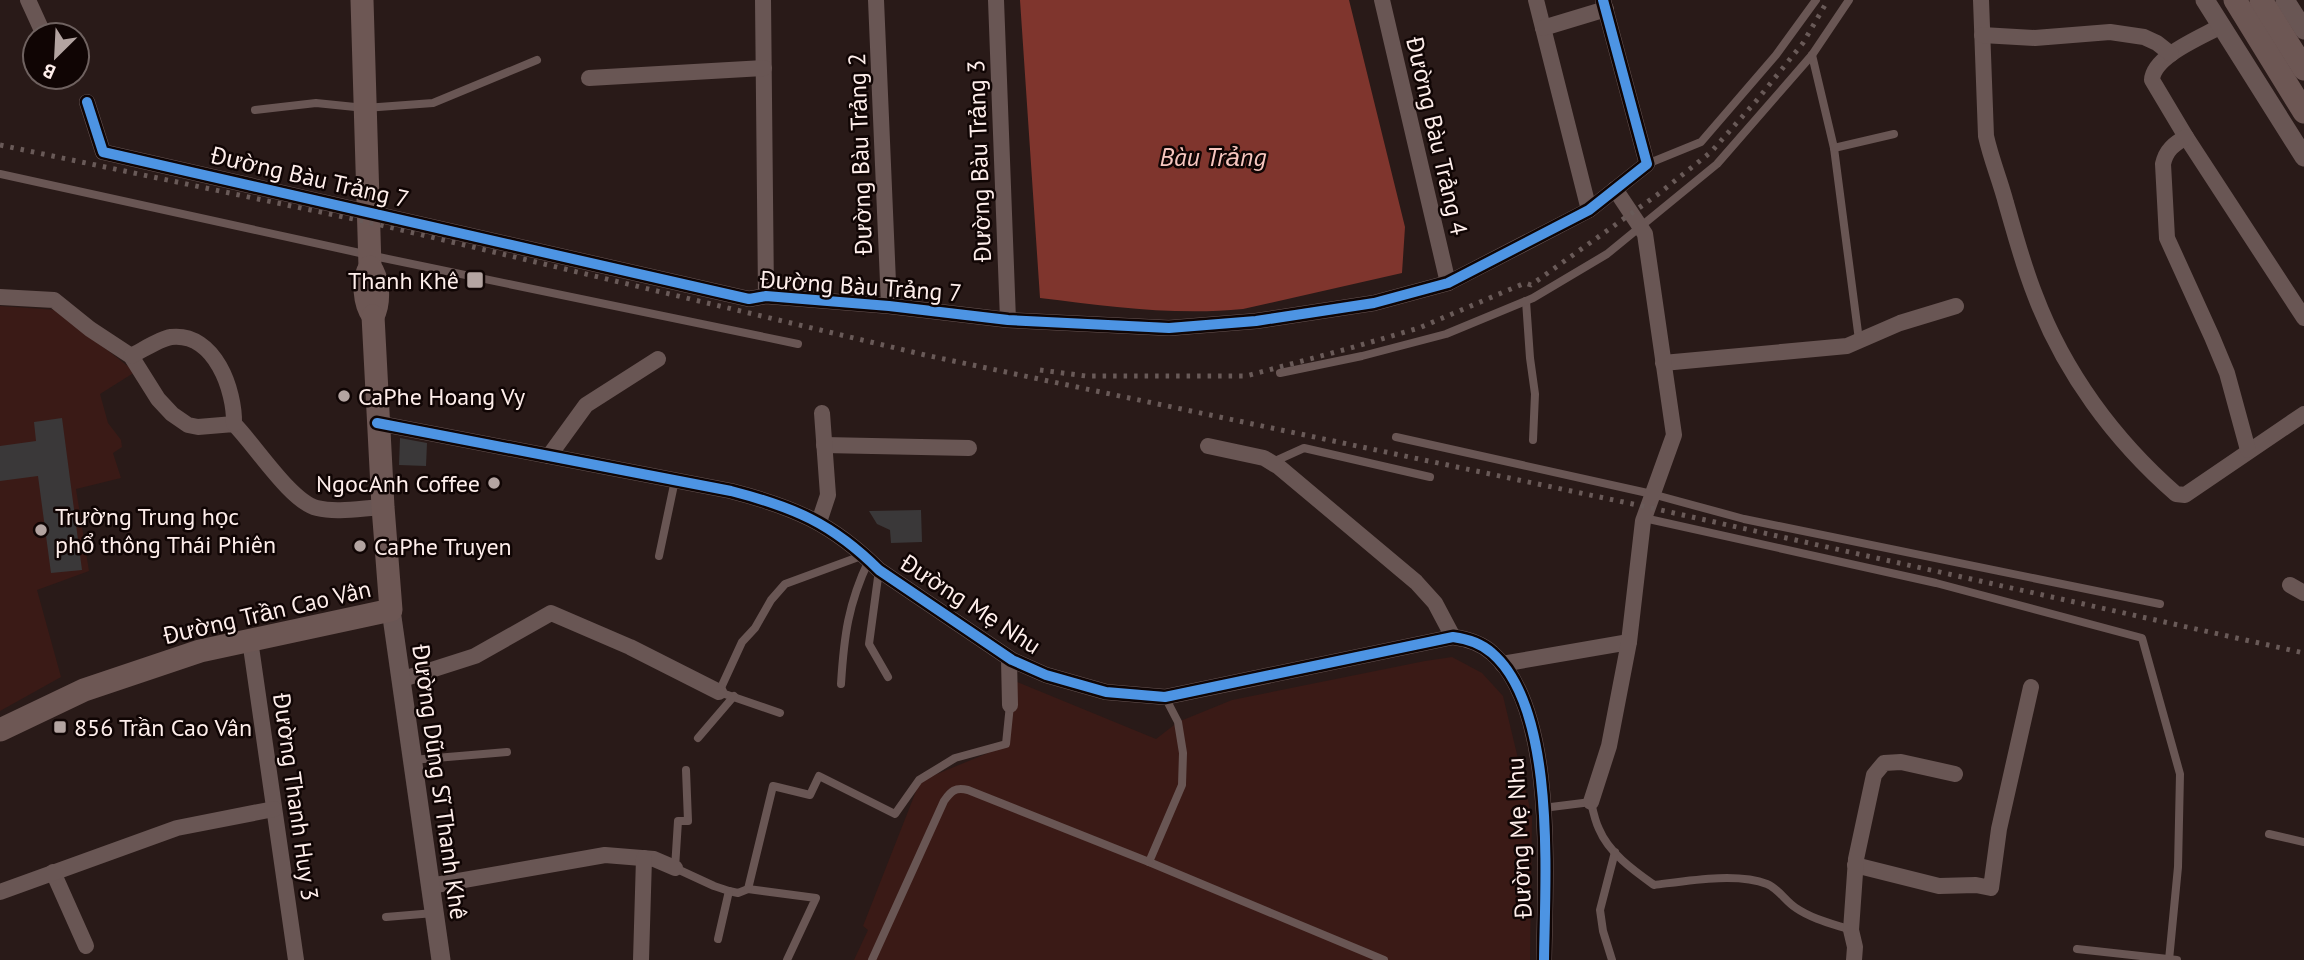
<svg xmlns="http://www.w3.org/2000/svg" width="2304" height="960" viewBox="0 0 2304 960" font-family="'PT Sans',sans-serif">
<rect width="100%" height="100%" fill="#291a18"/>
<g fill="#3a1a16">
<polygon points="0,306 57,310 135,372 100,394 108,423 121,440 122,447 113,453 121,478 76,489 89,571 37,590 61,677 0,711"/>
<polygon points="1452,657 1482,673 1503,696 1532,817 1530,960 854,960 868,930 863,926 920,781 1010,744 1010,679 1156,739 1178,722 1232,700 1425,661"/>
</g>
<path fill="#7f352d" d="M 1020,0 L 1349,0 L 1405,227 L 1402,273 L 1243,309 C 1175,316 1107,306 1040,298 Z"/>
<g fill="#3a3839">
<polygon points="62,418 82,570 51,573 38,476 0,481 0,446 36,441 34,422"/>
<polygon points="400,438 427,443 426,466 399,465"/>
<polygon points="921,510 922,542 891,543 890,530 877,524 869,511"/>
</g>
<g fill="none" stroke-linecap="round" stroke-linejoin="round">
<g stroke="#695654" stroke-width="8">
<polyline points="1812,55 1834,148 1859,340"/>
<polyline points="255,110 316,103 365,108 433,103 537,60"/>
<polyline points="1834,148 1894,134"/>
<polyline points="1647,164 1701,142 1776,55 1816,0"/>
<polyline points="0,174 369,255 798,344"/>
<polyline points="1526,301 1530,358 1535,394 1533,440"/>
<polyline points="1280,373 1362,356 1446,334 1533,298 1607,254 1717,164 1812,55 1849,0"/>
<polyline points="1396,437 1652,494 1744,519 2160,604"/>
<polyline points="1273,462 1304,448 1430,477"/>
<polyline points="1644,518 1936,583 2142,638 2180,774 2178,867 2169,960"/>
<polyline points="659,556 675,480"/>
<polyline points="879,570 869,644 888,677"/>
<path d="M 841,684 C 844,636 848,604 869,560"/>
<polyline points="1165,697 1178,722 1183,753 1182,785 1149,862 1384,960"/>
<polyline points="780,713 719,692 742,642 755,628 771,600 785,584 864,555"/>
<polyline points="698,738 734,696"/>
<polyline points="412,760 507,752"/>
<polyline points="686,770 688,821 678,821 675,868 714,886 729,891 738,893 748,889 816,898 787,960"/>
<path d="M 1543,808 L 1591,802 C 1593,811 1595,821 1599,829 C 1609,853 1633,870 1654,885 C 1686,881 1737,872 1767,884 C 1779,889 1785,901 1796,908 C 1812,919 1833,924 1851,930"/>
<polyline points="2269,834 2304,842"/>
<polyline points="748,889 773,786 810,795 819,776 895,814 919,780 955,758 1006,744 1010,705"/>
<polyline points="386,917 434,913"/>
<polyline points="718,939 729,891"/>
<polyline points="2077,949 2177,960"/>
<path d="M 872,960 L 944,801 C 951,791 955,787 968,790 L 1149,862"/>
<polyline points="1612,960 1603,931 1600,910 1615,852"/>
</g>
<g stroke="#695654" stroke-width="16">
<polyline points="28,0 44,35"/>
<polyline points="763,0 766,296"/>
<polyline points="876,0 889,306"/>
<polyline points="996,0 1008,320"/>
<polyline points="1382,0 1448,283"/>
<polyline points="1536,0 1589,210"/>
<path d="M 1981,0 L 1986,136 C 1991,159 2000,180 2006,203 C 2015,234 2023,265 2035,295 C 2064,372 2114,440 2176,494 L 2185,495 L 2304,414"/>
<path d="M 2221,26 C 2202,37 2153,56 2152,80 L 2186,137 L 2304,318"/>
<polyline points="1543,28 1606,9"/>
<polyline points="1982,35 2035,38 2110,32 2144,37 2157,43 2171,54"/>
<polyline points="589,78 764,68"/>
<polyline points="87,102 103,152 749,299 766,296 889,306 1008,320 1169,328 1256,321 1374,303 1448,283 1589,210 1647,164 1603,0"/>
<path d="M 2186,137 C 2174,144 2166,150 2163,164 L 2167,238 L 2212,337 L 2227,373 L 2248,450"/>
<path d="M 0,297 L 54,300 L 90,329 L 131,356 L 158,399 L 172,414 L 188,425 L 198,427 L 234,424 C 255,445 291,502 317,508 C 337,513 362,508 383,507"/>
<path d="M 131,356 C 143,350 159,339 171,337 C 215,332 235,391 234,424"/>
<polyline points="1663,363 1847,346 1900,323 1956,306"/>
<path d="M 377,423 L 731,491 C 793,507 832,523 879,570 L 1012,660 L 1046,675 L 1106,692 L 1165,697 L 1453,637 C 1468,639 1481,643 1492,653 C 1557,709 1545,880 1544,960"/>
<polyline points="824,445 969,448"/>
<polyline points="1208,446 1264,458 1279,467 1416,582 1435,603 1453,637"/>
<polyline points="549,456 586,405 658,359"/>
<polyline points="819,522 828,495 822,413"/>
<polyline points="2290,585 2304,593"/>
<polyline points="250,640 296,960"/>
<polyline points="1009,659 1010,705"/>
<polyline points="1502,664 1629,642"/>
<polyline points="400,680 475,656 551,613 630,647 719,692"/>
<polyline points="1591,802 1609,746 1629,642 1643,521 1674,435 1645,234 1615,189"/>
<polyline points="1855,865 1939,886 1976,885 1991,888 1999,829 2031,687"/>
<polyline points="53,872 86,946"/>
<polyline points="430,886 605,855 654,859 675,868"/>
<polyline points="0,892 177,828 274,809"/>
<polyline points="641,960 644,858"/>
<polyline points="1854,960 1855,947 1851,930 1856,859 1874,775 1884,763 1901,762 1955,774"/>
</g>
<g stroke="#695654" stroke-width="19">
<polyline points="2205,0 2304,157"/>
<polyline points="2285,0 2304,30"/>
<polyline points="391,610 441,960"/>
</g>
<g stroke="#6d5754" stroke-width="23">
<polyline points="362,0 370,267"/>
<polyline points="2235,0 2304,112"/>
<polyline points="2261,0 2304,69"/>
<path d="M 370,267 C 379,279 380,303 373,316 C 364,303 362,280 370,267 Z"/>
<polyline points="0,730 84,690 200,651 391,610 383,507 373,316"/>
</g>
<g stroke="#695a58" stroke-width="5" stroke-dasharray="3.5 7" stroke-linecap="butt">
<polyline points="0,145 368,222 925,355 1647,507 2304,653"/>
<polyline points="1040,370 1086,376 1246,376 1347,349 1419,328 1525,283 1531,285 1657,195 1711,152 1757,100 1803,43 1828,0"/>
</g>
<defs>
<g id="cycleway">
<polyline points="87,102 103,152 749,299 766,296 889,306 1008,320 1169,328 1256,321 1374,303 1448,283 1589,210 1647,164 1603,0"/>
<path d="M 377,423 L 731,491 C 793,507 832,523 879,570 L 1012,660 L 1046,675 L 1106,692 L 1165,697 L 1453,637 C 1468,639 1481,643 1492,653 C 1557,709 1545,880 1544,960"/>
</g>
</defs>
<use href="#cycleway" stroke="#100504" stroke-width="15"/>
<use href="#cycleway" stroke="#4d94e3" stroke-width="10"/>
</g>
<g fill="#b3a4a1" stroke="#100504" stroke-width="2.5">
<rect x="466" y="271" width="18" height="18" rx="3.5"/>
<circle cx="344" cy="396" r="7"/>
<circle cx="494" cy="483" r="7"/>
<circle cx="41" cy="530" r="7"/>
<circle cx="360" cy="546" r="7"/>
<rect x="53" y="720" width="14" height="14" rx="3.5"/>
</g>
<g text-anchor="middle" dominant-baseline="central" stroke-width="5" stroke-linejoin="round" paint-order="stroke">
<g font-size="24" fill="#feeeeb" stroke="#100504">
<text transform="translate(1437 136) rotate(77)">Đường Bàu Trảng 4</text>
<text transform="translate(860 154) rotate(-92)">Đường Bàu Trảng 2</text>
<text transform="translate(979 161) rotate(-92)">Đường Bàu Trảng 3</text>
<text transform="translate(310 177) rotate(13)">Đường Bàu Trảng 7</text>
<text transform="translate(861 286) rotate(4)">Đường Bàu Trảng 7</text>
<text transform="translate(971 604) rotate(33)">Đường Mẹ Nhu</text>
<text transform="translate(267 612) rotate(-13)">Đường Trần Cao Vân</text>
<text transform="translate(440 782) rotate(82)">Đường Dũng Sĩ Thanh Khê</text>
<text transform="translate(296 797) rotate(82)">Đường Thanh Huy 3</text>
<text transform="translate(1519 838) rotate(-93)">Đường Mẹ Nhu</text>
</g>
<g font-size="24" fill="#feeeeb" stroke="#100504" text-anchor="start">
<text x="459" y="280" text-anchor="end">Thanh Khê</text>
<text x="358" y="396">CaPhe Hoang Vy</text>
<text x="480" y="483" text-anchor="end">NgocAnh Coffee</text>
<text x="55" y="516">Trường Trung học<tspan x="55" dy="28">phổ thông Thái Phiên</tspan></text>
<text x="374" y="546">CaPhe Truyen</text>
<text x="74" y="727">856 Trần Cao Vân</text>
</g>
<g font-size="26" font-style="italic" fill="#f7c6bf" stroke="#100504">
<text x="1213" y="156">Bàu Trảng</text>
</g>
</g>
<g transform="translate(56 56) rotate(204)"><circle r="33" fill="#100504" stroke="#6f6260" stroke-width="2"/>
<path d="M0-5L12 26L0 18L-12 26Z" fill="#b3a4a1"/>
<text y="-10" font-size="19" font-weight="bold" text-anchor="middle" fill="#feeeeb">B</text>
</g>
</svg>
